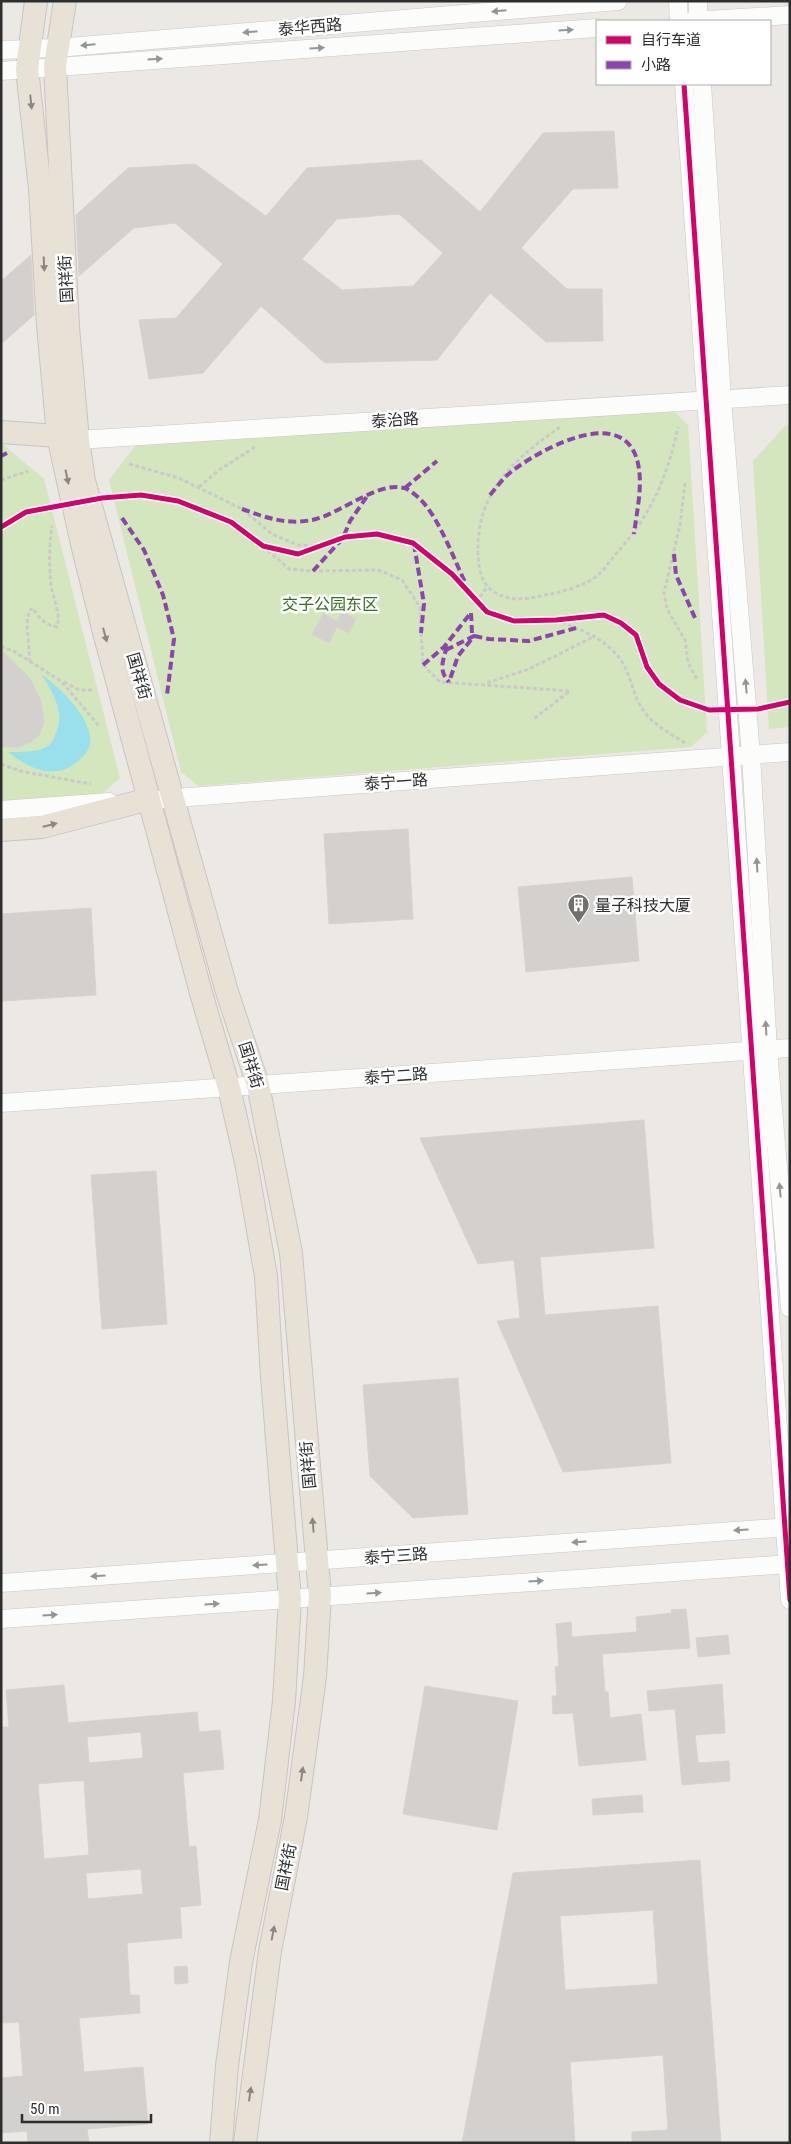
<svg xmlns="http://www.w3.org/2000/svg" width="791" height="2144" viewBox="0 0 791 2144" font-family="'Roboto Condensed','Noto Sans SC',sans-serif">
<rect width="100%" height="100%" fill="#ece8e4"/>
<g fill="#d3e6be">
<polygon points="673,410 688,425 707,732 691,747 199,786 181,772 109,480 135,446"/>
<polygon points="790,425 790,727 769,729 753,461 785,426"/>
<polygon points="1,443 44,479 120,778 102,794 1,803"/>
</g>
<path fill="#99e0ec" d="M 41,674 C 59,687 94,719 90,744 C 89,751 83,757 77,762 C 54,781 28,768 8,752 C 20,752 39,753 49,745 C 52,743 54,738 55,735 C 66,713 53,692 41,674 Z"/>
<g fill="#d3d0cd" stroke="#d7d4d0" fill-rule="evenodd">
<path d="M 614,131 L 618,188 L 573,189 L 521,248 L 567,289 L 602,289 L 603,341 L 546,342 L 490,293 L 437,360 L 325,363 L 261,306 L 203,373 L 149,379 L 139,320 L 176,318 L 223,264 L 175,223 L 134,228 L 79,276 L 76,215 L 128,168 L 195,164 L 266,216 L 307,168 L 421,160 L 480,212 L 543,133 ZM 399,214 L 443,253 L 413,286 L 342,290 L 302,259 L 337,219 Z"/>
<polygon points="31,255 34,315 1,344 1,281"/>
<polygon points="342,612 356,619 348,633 337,627 329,643 312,634 323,614 337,621"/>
<polygon points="1,650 30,678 41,701 44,721 40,734 31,742 19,747 1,747"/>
<polygon points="408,829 413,919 329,924 324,834"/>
<polygon points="632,877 639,961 526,972 518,887"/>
<polygon points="91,908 96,995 1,1001 1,914"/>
<polygon points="644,1120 654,1248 540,1257 545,1315 658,1306 671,1463 563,1472 497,1321 520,1318 514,1260 478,1264 420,1138"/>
<polygon points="156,1171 167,1324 102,1329 91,1175"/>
<polygon points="458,1378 468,1514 413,1518 370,1476 363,1385"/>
<polygon points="686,1609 690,1648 602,1654 605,1692 608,1692 610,1718 641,1714 646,1760 579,1766 573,1713 553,1714 552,1696 557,1696 555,1667 559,1666 556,1624 571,1622 572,1637 637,1632 636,1617 672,1613 671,1610"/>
<polygon points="728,1635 730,1654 698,1657 696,1638"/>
<polygon points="722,1684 725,1733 695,1735 698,1763 729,1761 730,1781 682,1785 675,1709 649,1711 647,1691"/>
<path d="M 64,1685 L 68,1723 L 197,1712 L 199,1732 L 220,1730 L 224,1769 L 183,1773 L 189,1847 L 196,1846 L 201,1905 L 180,1907 L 182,1938 L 127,1943 L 130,1995 L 139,1995 L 140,2013 L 79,2018 L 84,2072 L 143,2067 L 148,2124 L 87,2129 L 89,2143 L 28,2143 L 27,2131 L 1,2133 L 1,2078 L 23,2076 L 19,2022 L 1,2023 L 1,1727 L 9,1727 L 6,1690 ZM 141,1732 L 143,1758 L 89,1763 L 87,1737 ZM 72,1781 L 84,1781 L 89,1855 L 44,1859 L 38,1784 ZM 141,1869 L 143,1894 L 88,1899 L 86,1873 Z"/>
<polygon points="425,1686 518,1701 497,1830 403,1814"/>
<polygon points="642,1795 643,1812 593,1815 592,1799"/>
<path d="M 700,1860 L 721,2143 L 632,2143 L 632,2132 L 668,2130 L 663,2055 L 570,2062 L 575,2143 L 462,2143 L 513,1873 ZM 653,1910 L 658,1984 L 565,1990 L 560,1916 Z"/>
<polygon points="187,1966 188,1983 175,1984 174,1967"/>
</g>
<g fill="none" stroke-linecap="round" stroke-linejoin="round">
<defs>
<g id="minor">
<polyline points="678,1 679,21"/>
<polyline points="698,1 698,21"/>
<polyline points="692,21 790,15"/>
<polyline points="1,50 57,48 618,1"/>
<polyline points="1,71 597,28"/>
<polyline points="684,84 790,1600"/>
<polyline points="702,84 722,399 751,755 768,1050 790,1308"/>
<polyline points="67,438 78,440 790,395"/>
<polyline points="162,799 790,752"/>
<polyline points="1,810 109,802"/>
<polyline points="1,1103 790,1048"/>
<polyline points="1,1583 790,1527"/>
<polyline points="1,1619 790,1564"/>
</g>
<g id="major">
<polyline points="36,1 27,69 40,189 48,325 58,436 82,544 105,636 201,993 229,1088 246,1162 266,1276 272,1377 290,1599 284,1701 270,1820 241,1962 227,2066 221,2143"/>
<polyline points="65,1 55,66 68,327 78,440 84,481 227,992 258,1085 291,1253 320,1596 315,1677 296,1817 270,1951 245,2143"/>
<polyline points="1,432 58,436"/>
<polyline points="1,830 42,827 149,799"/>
</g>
</defs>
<use href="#minor" stroke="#c8c7c7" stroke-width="19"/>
<use href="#major" stroke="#c6c5c4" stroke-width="24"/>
<g stroke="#cbcaca" stroke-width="3" stroke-dasharray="4 2.5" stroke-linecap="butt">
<path d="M 560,427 C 513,460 476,492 478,554 C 479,570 481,585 496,593 C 512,602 528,599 545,595 C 559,593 587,585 598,575 C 604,570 609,562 615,555 C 650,516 667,479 678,427"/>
<polyline points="129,464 179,478 242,509 272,534 298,545 319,546"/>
<polyline points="1,480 28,471"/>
<polyline points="685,483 680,525 664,593 667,609 685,640 688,662 697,680"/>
<polyline points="199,487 219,470 255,447"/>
<polyline points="263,546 289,569 313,571 378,570 402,580 420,607 423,665 440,682 570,691 532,720"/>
<polyline points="476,602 488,586"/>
<path d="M 556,620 C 578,629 600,636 616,654 C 631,669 631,693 643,710 C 653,725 670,733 685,743"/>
<polyline points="1,646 15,652 61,681 99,726"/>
<path d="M 30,662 L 27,624 L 29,611 L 33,608 C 38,618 46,625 57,627 C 61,614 53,598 51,585 C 49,564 49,546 52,526"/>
<polyline points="64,682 79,690 94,690"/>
<polyline points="487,683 529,669 595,636"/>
<polyline points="1,764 20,771 91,784"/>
</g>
<use href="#minor" stroke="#fcfcfb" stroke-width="18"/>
<use href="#major" stroke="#e8e1d6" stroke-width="22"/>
<g stroke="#8e44ad" stroke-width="4" stroke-dasharray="8 4" stroke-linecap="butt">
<polyline points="1,456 7,453"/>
<polyline points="405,488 437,461"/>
<path d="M 490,495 C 497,487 503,478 511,472 C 536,452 615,407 635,454 C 645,478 637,509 634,534"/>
<path d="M 242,509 C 267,518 289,526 316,519 C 340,513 379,481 404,488 C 409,489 417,496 420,499 C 439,518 453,557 465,582"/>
<polyline points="122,518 144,550 163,595 174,639 167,695"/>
<polyline points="414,544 424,604 421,633"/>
<polyline points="674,554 676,575 695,618"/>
<polyline points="313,571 343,538 350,521 368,495"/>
<polyline points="471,613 472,633 474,636 489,639 529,641 576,628"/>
<path d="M 447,646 C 443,661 438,670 449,682"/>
<polyline points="446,650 474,636 458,656 449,682"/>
<polyline points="423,665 444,647 470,614"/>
</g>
<defs>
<g id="cycleway">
<polyline points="684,84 790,1600"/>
<polyline points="1,527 26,512 102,498 141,495 178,501 231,522 263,546 298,554 345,537 377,534 413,543 452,574 487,612 514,621 556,620 604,615 621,623 636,635 647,667 659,684 680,700 709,710 758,709 790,702"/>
</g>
</defs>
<use href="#cycleway" stroke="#fff" stroke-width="8"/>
<use href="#cycleway" stroke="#d6006c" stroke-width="5"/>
</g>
<defs><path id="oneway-solid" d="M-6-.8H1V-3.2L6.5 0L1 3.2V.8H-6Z" transform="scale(1.25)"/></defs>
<g fill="#959594">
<use href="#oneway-solid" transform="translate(499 11) rotate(175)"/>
<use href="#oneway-solid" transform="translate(566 30) rotate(-4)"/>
<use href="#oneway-solid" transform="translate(250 32) rotate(175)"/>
<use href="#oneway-solid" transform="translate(88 45) rotate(175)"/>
<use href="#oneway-solid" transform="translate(317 48) rotate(-4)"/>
<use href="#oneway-solid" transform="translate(155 59) rotate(-4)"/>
<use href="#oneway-solid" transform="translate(746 686) rotate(-95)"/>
<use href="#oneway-solid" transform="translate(757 865) rotate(-93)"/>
<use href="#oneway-solid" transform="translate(766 1028) rotate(-93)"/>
<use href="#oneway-solid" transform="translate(780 1190) rotate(-95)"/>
<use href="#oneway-solid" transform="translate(741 1530) rotate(176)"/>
<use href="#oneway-solid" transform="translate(579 1542) rotate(176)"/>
<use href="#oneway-solid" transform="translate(260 1565) rotate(176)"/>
<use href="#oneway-solid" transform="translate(98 1576) rotate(176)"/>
<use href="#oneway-solid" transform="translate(536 1581) rotate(-4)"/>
<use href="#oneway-solid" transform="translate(374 1593) rotate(-4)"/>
<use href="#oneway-solid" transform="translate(212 1604) rotate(-4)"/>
<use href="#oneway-solid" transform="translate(50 1615) rotate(-4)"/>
</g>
<g fill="#8b8882">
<use href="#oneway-solid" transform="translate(31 102) rotate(84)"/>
<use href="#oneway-solid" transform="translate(44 264) rotate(87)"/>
<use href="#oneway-solid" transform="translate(67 477) rotate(78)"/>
<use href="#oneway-solid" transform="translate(105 635) rotate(75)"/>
<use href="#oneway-solid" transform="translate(50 825) rotate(-14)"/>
<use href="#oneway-solid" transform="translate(313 1525) rotate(-95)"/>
<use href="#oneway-solid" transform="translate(302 1774) rotate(-82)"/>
<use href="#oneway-solid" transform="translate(273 1933) rotate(-79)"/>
<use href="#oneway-solid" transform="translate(250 2094) rotate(-82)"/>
</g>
<defs>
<symbol id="building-pin" viewBox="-11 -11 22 30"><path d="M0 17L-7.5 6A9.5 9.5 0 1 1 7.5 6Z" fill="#706f6e" stroke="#fff"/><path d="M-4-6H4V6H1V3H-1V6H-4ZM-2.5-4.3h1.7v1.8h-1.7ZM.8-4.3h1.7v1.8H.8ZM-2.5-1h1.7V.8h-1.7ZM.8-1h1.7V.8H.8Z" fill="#fff"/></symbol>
</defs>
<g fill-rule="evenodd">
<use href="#building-pin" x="566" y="892" width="25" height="34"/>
</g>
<g text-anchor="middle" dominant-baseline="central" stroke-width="5" stroke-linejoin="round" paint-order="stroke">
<g font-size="16" fill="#2e2e2e" stroke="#fff">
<text transform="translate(310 27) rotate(-5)">泰华西路</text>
<text transform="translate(66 279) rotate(-93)">国祥街</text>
<text transform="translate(395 420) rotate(-4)">泰治路</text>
<text transform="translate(139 676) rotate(74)">国祥街</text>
<text transform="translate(396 782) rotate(-4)">泰宁一路</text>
<text transform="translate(251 1065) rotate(73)">国祥街</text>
<text transform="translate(396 1076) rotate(-4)">泰宁二路</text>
<text transform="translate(308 1465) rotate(-95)">国祥街</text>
<text transform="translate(396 1556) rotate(-4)">泰宁三路</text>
<text transform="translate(286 1867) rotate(-79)">国祥街</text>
</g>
<g font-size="16" fill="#356e1b" stroke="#fff">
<text x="330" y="604">交子公园东区</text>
</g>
<g font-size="16" fill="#2e2e2e" stroke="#fff" text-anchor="start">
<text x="595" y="905">量子科技大厦</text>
</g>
</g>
<rect width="791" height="2144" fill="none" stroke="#2e2e2e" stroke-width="5"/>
<rect x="596" y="20" width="175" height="65" fill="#ffffff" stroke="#ababab"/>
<rect x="606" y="36" width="25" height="8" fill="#d6006c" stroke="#ababab"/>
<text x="641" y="45" font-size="15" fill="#2e2e2e">自行车道</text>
<rect x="606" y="61" width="25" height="8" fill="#8e44ad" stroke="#ababab"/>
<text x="641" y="70" font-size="15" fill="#2e2e2e">小路</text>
<path d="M22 2114v8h129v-8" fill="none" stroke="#2e2e2e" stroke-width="2.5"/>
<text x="30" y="2114" font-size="15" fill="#2e2e2e" stroke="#ffffff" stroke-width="4" paint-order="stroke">50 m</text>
</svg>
